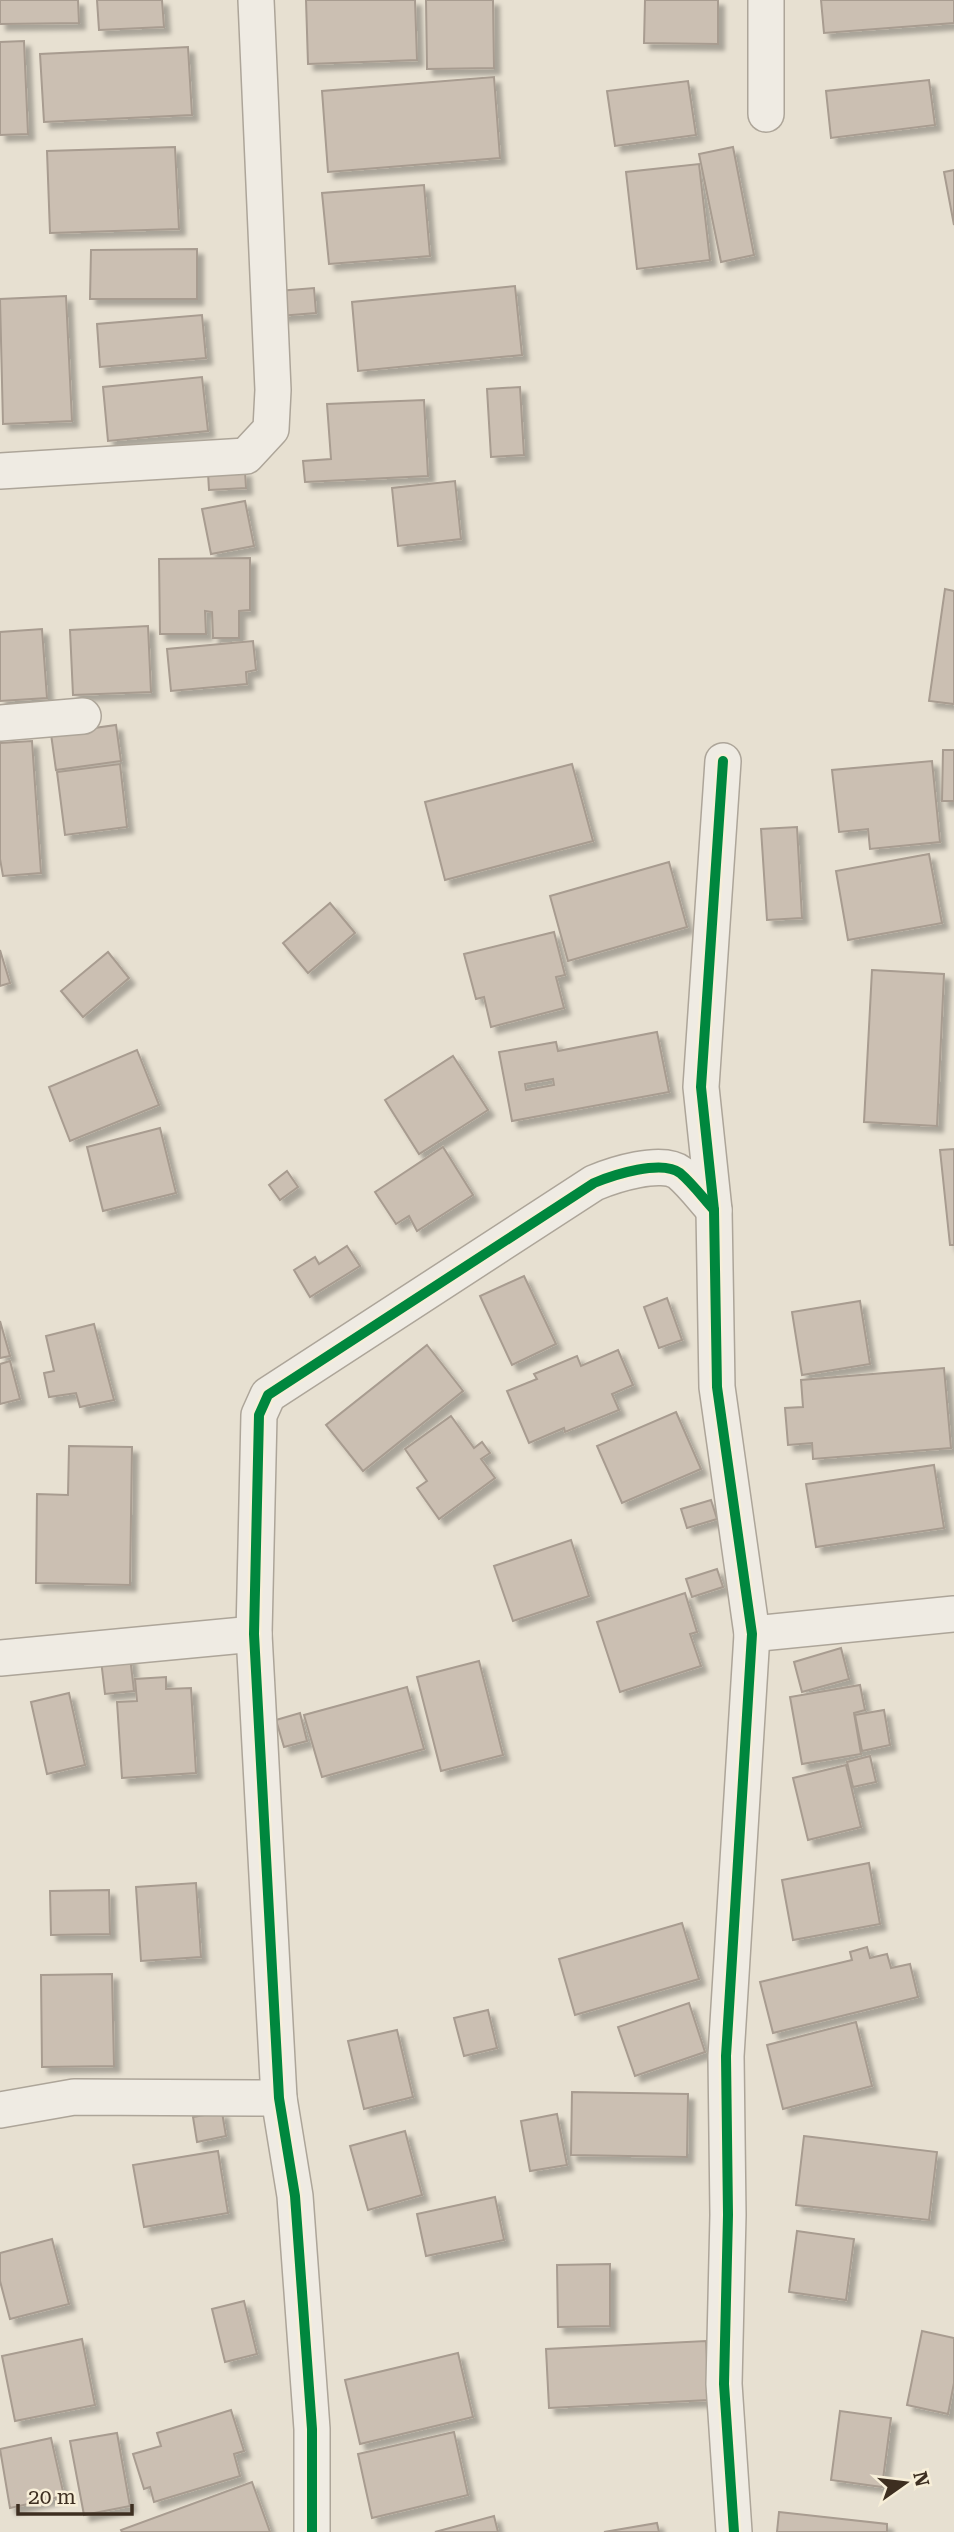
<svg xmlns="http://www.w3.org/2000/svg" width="954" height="2532" viewBox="0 0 954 2532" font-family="'Roboto Serif',serif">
<defs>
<filter id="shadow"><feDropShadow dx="6" dy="6" stdDeviation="2" flood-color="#0004"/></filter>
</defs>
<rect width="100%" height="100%" fill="#e7e0d1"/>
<g fill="#cbbfb2" stroke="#a89c90" stroke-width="2" fill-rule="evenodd" filter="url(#shadow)">
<polygon points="0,0 78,0 79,23 0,24"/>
<polygon points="97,0 162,0 164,27 99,30"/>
<polygon points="306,0 415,0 417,60 308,64"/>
<polygon points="426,0 493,0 494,68 427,69"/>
<polygon points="645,0 718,0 718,44 644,43"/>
<polygon points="821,0 954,0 954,23 824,33"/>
<polygon points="24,41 28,134 0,135 0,42"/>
<polygon points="188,47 192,115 44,122 40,54"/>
<polygon points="494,77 500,158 328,172 322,91"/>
<polygon points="929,80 935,125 831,138 826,91"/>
<polygon points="688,81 696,135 615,146 607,91"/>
<polygon points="175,147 179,229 50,233 47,151"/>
<polygon points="733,147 754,255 721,262 699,154"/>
<polygon points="699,164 710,260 637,269 626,172"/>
<polygon points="954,170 954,225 944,172"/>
<polygon points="424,185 430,256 329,264 322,193"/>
<polygon points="197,249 197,299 90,299 91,250"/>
<polygon points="515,286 522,355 358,371 352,302"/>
<polygon points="314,288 316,313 279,316 278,291"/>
<polygon points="66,296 72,421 3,424 0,299"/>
<polygon points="202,315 206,358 100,367 97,324"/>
<polygon points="202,377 208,431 108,441 103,387"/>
<polygon points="520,387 524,455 491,457 487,389"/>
<polygon points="424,400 428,476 305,482 303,461 331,459 327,404"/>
<polygon points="245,471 246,488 209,490 208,473"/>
<polygon points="455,481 461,539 398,546 392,488"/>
<polygon points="245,501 254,546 211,554 202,509"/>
<polygon points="250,558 250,610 239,611 239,638 213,638 212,612 205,611 206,634 160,634 159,559"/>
<polygon points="945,589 954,591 954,704 929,701"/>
<polygon points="148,626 151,692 73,695 70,630"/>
<polygon points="42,629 47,698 0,701 0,632"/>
<polygon points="253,641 256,670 246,672 247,684 171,691 167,649"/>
<polygon points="116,725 121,761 56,770 51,734"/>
<polygon points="32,741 41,873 3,876 0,859 0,743"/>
<polygon points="943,750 954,750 954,801 942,801"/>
<polygon points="932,761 940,842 870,849 868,829 839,832 832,770"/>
<polygon points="120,764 127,827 65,835 57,772"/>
<polygon points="572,764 593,841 445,880 425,802"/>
<polygon points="797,827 802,918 767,920 761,829"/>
<polygon points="929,854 942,923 848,940 836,871"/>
<polygon points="669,862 687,927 568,961 550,896"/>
<polygon points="330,903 355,933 308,973 283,943"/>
<polygon points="554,932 565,975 556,977 564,1008 491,1027 484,997 476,999 464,954"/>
<polygon points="0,950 10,983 0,986"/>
<polygon points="108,952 129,978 83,1017 61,991"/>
<polygon points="872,970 944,974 937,1126 864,1122"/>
<path d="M 657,1032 L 669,1092 L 512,1121 L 499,1052 L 556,1042 L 558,1051 ZM 553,1079 L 554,1085 L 526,1090 L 525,1084 Z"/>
<polygon points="137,1050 159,1105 70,1141 49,1087"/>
<polygon points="453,1056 488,1110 419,1154 385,1100"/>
<polygon points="160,1128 176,1193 103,1211 87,1147"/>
<polygon points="443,1147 473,1195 417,1231 409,1216 396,1224 375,1192"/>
<polygon points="954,1149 954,1245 950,1245 940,1150"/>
<polygon points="287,1171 298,1187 280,1200 269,1185"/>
<polygon points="347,1246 360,1266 310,1297 294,1270 315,1257 319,1264"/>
<polygon points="524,1276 556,1344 512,1365 480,1296"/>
<polygon points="667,1298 682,1340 659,1348 644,1307"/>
<polygon points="860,1301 870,1364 802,1375 792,1312"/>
<polygon points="0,1321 10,1356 0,1358"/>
<polygon points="94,1324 114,1400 80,1407 76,1393 49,1397 44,1373 54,1371 46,1336"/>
<polygon points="427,1345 463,1391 363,1471 326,1425"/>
<polygon points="618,1350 633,1385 612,1394 619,1410 565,1432 564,1428 529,1443 507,1391 537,1379 534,1374 577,1356 581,1366"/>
<polygon points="10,1361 20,1399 0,1404 0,1364"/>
<polygon points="944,1368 951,1448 813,1459 812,1443 788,1445 785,1408 803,1407 801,1380"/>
<polygon points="676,1412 701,1469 622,1503 597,1446"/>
<polygon points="451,1416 474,1448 482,1442 490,1453 481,1459 495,1478 439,1519 417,1488 427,1481 405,1449"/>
<polygon points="69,1446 132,1447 130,1585 36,1583 37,1494 68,1495"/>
<polygon points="934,1465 944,1528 816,1547 806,1484"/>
<polygon points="711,1500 717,1519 687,1528 681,1509"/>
<polygon points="571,1540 589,1596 513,1621 494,1566"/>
<polygon points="717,1569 723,1587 692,1597 686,1579"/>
<polygon points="685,1593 697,1632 690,1634 701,1666 620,1692 597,1622"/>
<polygon points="841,1648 849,1679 802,1692 794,1662"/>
<polygon points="130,1657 134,1691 105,1694 101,1660"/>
<polygon points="479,1661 503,1755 441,1771 417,1677"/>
<polygon points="166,1677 166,1689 191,1688 196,1773 122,1778 117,1702 137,1701 135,1679"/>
<polygon points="860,1685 865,1710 854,1713 861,1754 802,1764 790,1697"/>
<polygon points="407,1687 424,1749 322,1777 304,1715"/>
<polygon points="69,1693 85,1765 47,1774 31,1702"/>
<polygon points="884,1710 890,1745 862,1751 855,1715"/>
<polygon points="300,1713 307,1741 284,1747 276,1720"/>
<polygon points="870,1756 876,1782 853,1787 847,1762"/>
<polygon points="846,1765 861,1827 808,1840 793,1778"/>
<polygon points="869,1863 880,1924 793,1940 782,1880"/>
<polygon points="196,1883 201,1957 141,1961 136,1887"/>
<polygon points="109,1890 110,1934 51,1935 50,1891"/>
<polygon points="682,1923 699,1979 575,2015 559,1959"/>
<polygon points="867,1947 870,1958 887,1954 891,1968 910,1964 918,1997 773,2033 760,1982 852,1960 850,1952"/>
<polygon points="112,1974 114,2066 42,2067 41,1975"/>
<polygon points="689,2003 705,2052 635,2076 618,2027"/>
<polygon points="488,2010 497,2048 464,2056 454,2018"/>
<polygon points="856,2022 872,2086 783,2109 767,2045"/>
<polygon points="397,2030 413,2097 364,2109 348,2041"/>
<polygon points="572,2092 688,2094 687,2157 571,2155"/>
<polygon points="222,2112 226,2136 197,2142 193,2117"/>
<polygon points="557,2114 567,2165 530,2171 521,2121"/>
<polygon points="405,2131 422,2195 368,2210 350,2146"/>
<polygon points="804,2136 937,2152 929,2220 796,2205"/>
<polygon points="218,2151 228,2213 144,2227 133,2165"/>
<polygon points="495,2197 504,2240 426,2256 417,2214"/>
<polygon points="797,2231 854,2239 846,2300 789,2292"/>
<polygon points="52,2239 69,2304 10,2319 0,2281 0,2253"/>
<polygon points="610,2264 610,2326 558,2327 557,2265"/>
<polygon points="244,2301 257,2354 225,2362 212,2309"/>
<polygon points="922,2331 954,2338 954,2383 948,2414 907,2405"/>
<polygon points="82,2339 95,2405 15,2421 2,2356"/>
<polygon points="706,2341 709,2400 549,2408 546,2349"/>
<polygon points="458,2353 473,2417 360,2444 345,2380"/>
<polygon points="231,2410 244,2451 234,2454 240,2476 154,2502 150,2487 144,2489 133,2454 161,2446 157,2433"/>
<polygon points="840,2411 891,2418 882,2487 831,2480"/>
<polygon points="454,2432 468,2495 372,2518 358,2454"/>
<polygon points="117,2433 130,2506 84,2515 70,2441"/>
<polygon points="51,2438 64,2496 10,2508 0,2449"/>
<polygon points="252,2482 270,2532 122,2532 121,2530"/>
<polygon points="779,2512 887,2524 887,2532 777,2532"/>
<polygon points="494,2516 498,2532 435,2532"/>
<polygon points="657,2523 659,2532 604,2532"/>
</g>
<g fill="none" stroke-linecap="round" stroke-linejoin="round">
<defs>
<g id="minor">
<polyline points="766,114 766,0"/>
<polyline points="0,471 246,456 271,429 273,390 256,0"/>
<polyline points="0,723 83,716"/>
<polyline points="723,761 701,1087 714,1210 717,1387 752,1634 726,2056 728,2215 724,2384 734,2532"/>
<polyline points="752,1634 954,1614"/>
<polyline points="0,1658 254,1634"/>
<polyline points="0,2110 74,2097 279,2098"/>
<path d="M 312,2532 L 312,2429 L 295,2196 L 279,2098 L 254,1634 L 259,1415 L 268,1395 L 594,1183 C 613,1175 662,1159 680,1173 C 693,1184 703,1198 714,1210"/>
</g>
</defs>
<use href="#minor" stroke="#ada599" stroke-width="38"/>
<use href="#minor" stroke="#efebe3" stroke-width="35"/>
<defs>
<g id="cycleway">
<polyline points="723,761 701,1087 714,1210 717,1387 752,1634 726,2056 728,2215 724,2384 734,2532"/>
<path d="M 312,2532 L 312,2429 L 295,2196 L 279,2098 L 254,1634 L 259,1415 L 268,1395 L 594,1183 C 613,1175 662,1159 680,1173 C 693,1184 703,1198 714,1210"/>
</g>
</defs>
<use href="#cycleway" stroke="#f7eed8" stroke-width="15"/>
<use href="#cycleway" stroke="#00873e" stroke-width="10"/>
</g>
<g transform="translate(905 2483) rotate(76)" stroke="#f7eed8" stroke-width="5" paint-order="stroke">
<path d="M0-5L12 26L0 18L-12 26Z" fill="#3d2e20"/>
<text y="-10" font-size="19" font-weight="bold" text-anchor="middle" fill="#3d2e20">N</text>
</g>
<path d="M18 2504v10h114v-10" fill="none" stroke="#3d2e20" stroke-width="3.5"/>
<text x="28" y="2504" font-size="21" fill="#3d2e20" stroke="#f7eed8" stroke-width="5" paint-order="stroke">20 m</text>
</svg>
